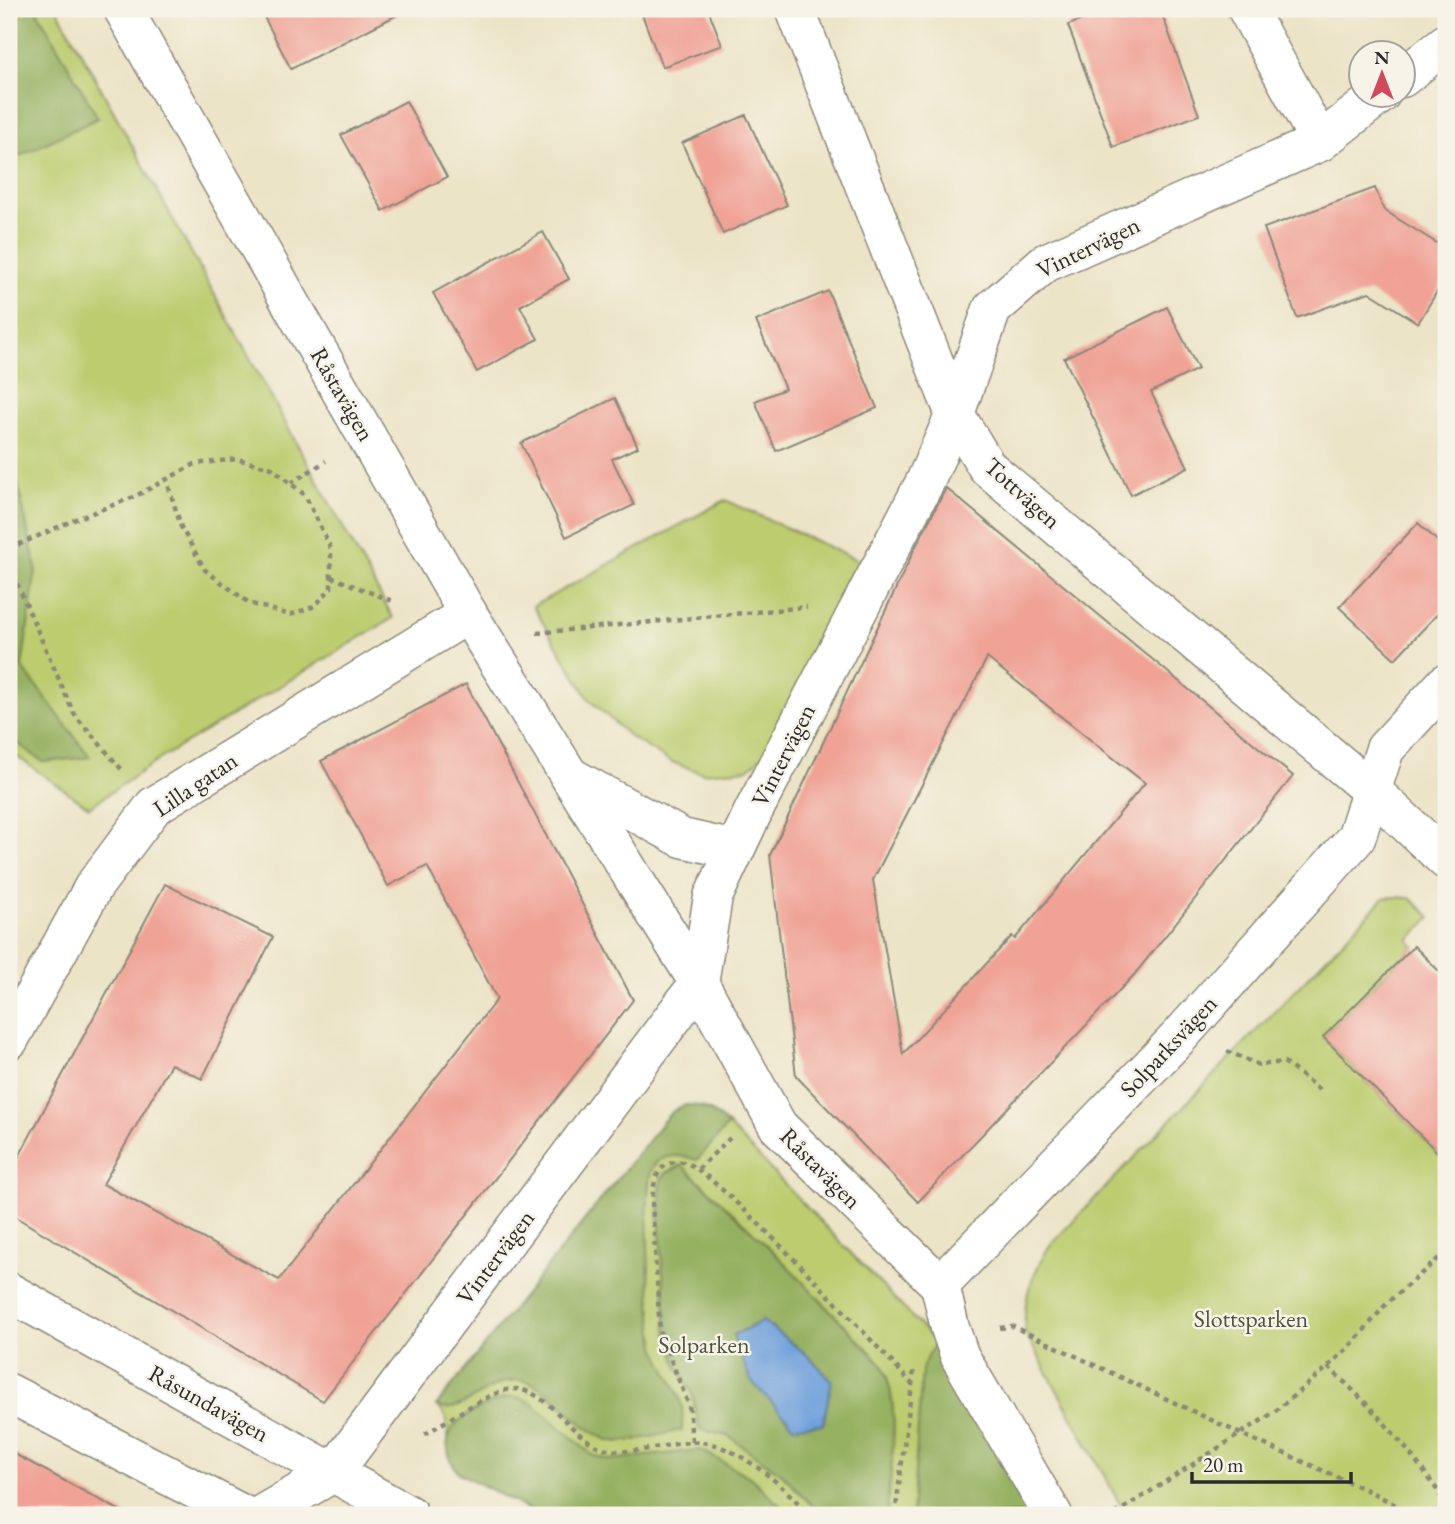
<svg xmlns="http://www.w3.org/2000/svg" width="1455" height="1524" viewBox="0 0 1455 1524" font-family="'EB Garamond',serif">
<rect width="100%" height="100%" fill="#f7f3e8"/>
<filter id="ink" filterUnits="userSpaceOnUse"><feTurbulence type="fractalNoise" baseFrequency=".0143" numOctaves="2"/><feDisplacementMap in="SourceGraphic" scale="14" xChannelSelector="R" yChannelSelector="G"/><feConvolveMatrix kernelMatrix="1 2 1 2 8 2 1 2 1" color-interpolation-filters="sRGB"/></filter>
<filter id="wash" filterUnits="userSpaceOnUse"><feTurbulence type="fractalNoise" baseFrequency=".00686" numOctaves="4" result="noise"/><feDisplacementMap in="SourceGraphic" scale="28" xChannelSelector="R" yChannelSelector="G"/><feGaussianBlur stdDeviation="1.57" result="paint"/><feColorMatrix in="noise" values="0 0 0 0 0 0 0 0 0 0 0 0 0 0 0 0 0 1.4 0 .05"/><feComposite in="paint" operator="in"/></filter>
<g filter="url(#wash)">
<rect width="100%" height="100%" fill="#ece4c7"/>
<g fill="#bccc6e" stroke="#747c4c" stroke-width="2">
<polygon points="9,9 57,9 393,618 166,755 89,807 9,751"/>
<polygon points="725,500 871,566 788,735 748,769 703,773 671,762 630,737 589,699 533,606"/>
<path d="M 1394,897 L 1410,898 L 1431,917 L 1409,940 L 1414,946 L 1323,1037 L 1446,1161 L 1446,1515 L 1126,1515 L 1025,1332 C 1023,1295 1031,1277 1050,1245 L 1384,898 Z"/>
<path d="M 686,1105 C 705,1105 714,1113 728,1125 L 937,1343 L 1034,1515 L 539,1515 L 459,1473 C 456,1469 452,1464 450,1459 C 445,1442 454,1418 436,1406 L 651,1137 C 661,1125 670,1109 686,1105 Z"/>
</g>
<g fill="#95b061" stroke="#606e46" stroke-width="2">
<polygon points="9,9 36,9 98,118 9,161"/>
<polygon points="9,442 36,569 22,667 90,757 43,762 9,737"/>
<path d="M 686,1105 C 705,1105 714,1113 728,1125 L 697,1160 C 684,1155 662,1152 653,1167 C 642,1184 650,1325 657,1349 C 663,1369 679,1387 682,1408 C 683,1415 682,1423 682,1430 C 665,1433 629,1444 613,1441 C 581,1436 549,1380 519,1380 C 487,1379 460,1419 436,1406 L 651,1137 C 661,1125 670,1109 686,1105 Z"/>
<path d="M 682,1165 L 772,1250 L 882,1364 C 903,1410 890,1466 887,1515 L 821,1515 L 783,1475 L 728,1436 L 699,1429 L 692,1393 L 678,1368 L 667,1332 L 659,1217 L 661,1180 L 666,1173 Z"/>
<polygon points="937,1343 1034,1515 912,1515 922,1369 928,1354"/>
<path d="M 507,1397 L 518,1397 L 532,1403 L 592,1455 L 610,1460 L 701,1450 L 750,1477 L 790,1515 L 539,1515 L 459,1473 C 426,1429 470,1410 507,1397 Z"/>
</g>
<polygon fill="#71a1db" stroke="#4e6683" stroke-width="2" points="763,1321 804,1352 832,1380 823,1424 794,1426 751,1381 733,1335"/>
<g id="blocks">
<g fill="#f0a296" fill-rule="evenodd">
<polygon points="260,9 409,9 291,69"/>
<polygon points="640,9 708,9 722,45 662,67"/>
<polygon points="1112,9 1160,9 1199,115 1113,147 1068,25"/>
<polygon points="406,101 447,177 383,211 341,135"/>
<polygon points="746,115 787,205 723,234 682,143"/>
<polygon points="1375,188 1384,210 1446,249 1446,277 1418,323 1369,292 1297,318 1264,228"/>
<polygon points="543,232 569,279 520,306 538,339 477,372 433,293"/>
<polygon points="828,291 877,408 776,451 755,401 785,389 756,321"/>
<polygon points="1167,307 1198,369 1151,392 1188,467 1131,495 1064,358"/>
<polygon points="615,398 638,447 612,459 634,505 566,537 521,443"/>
<path d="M 946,488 L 1293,776 L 1134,975 L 918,1202 L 796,1076 L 770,855 L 915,548 ZM 987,658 L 1145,783 L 1015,939 L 1012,936 L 903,1054 L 873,880 Z"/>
<polygon points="1418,523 1446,549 1446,605 1395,659 1339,607"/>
<polygon points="466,684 633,1000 323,1401 9,1213 9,1175 165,884 273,937 202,1079 171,1064 103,1184 279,1280 497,999 427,866 388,886 321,761"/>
<polygon points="1414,946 1446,978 1446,1161 1323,1037"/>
<polygon points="9,1451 128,1515 9,1515"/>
</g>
</g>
</g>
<g filter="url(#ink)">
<use href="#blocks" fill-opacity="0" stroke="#8c8879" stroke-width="2"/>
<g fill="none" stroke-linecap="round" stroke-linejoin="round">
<defs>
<g id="minor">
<polyline points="123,9 468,614 699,983 778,1126 940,1285 950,1328 960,1357 1053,1515"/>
<polyline points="795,9 947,395 955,414 987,467 1371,790 1446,860"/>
<polyline points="1247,9 1320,142"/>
<polyline points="1402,78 1445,44"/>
<polyline points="571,777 682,838 735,850"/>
<polyline points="9,1040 94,886 154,806 468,614"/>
<polyline points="940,1285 1179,1037 1356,838 1385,749 1446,683"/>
<polyline points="9,1292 409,1515"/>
<polyline points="9,1393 244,1515"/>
<polyline points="261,1515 333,1473 699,983 713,897 754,810 925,482 955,414 992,309 1045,263 1320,142 1381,94"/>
</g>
</defs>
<use href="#minor" stroke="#8c8879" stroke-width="41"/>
<g stroke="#8c8879" stroke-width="4.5" stroke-dasharray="5 5" stroke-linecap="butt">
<polyline points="291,483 326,461"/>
<polyline points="9,549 76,519 134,497 195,464 237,459 272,468 305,495 331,549 331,588 315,606 290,615 249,603 205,570 181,527 167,481"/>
<polyline points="9,565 74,714 123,771"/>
<polyline points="331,577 395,602"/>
<polyline points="537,633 807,607"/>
<polyline points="1227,1051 1259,1065 1284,1062 1322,1092"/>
<polyline points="698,1169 730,1138"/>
<polyline points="1000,1328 1012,1326 1241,1434 1371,1492 1415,1515"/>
<path d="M 1328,1367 C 1373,1407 1413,1453 1446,1503"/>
<path d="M 425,1434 C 445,1423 493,1388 515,1389 C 550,1390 572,1441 606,1449 C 633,1456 664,1444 691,1442 C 730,1438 785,1486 809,1515"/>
<path d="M 692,1441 L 689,1406 L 660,1332 L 652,1201 C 654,1180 657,1160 683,1162 C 710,1164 882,1352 912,1384"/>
<polyline points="1115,1514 1273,1413 1328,1367 1355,1341 1387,1303 1446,1252"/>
<polyline points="895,1515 914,1370"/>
</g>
<use href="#minor" stroke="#fff" stroke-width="38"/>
</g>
</g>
<g text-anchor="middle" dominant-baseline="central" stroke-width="5" stroke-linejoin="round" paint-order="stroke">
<g font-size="24" fill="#2b2b2b" stroke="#f7f3e8">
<text transform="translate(1088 247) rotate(-26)">Vintervägen</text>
<text transform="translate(343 394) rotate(60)">Råstavägen</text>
<text transform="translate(1023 493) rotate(42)">Tottvägen</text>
<text transform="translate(783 755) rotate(-63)">Vintervägen</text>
<text transform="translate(195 784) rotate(-34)">Lilla gatan</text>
<text transform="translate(1168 1046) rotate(-47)">Solparksvägen</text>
<text transform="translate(821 1168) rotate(45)">Råstavägen</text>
<text transform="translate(495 1257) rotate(-53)">Vintervägen</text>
<text transform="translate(209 1403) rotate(29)">Råsundavägen</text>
</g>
<g font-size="24" fill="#4f533c" stroke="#f7f3e8">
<text x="1251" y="1318">Slottsparken</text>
<text x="704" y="1344">Solparken</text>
</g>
</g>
<rect width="1455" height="1524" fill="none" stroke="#f7f3e8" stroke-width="35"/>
<g transform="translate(1382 74)"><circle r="33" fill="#f7f3e8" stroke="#a5a39c" stroke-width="2"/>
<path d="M0-5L12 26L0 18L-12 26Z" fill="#d1495b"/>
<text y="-10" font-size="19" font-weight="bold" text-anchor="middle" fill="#2b2b2b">N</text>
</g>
<path d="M1192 1472v10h159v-10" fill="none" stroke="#2b2b2b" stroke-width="3.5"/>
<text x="1203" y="1472" font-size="21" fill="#2b2b2b" stroke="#f7f3e8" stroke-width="5" paint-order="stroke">20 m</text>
</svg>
